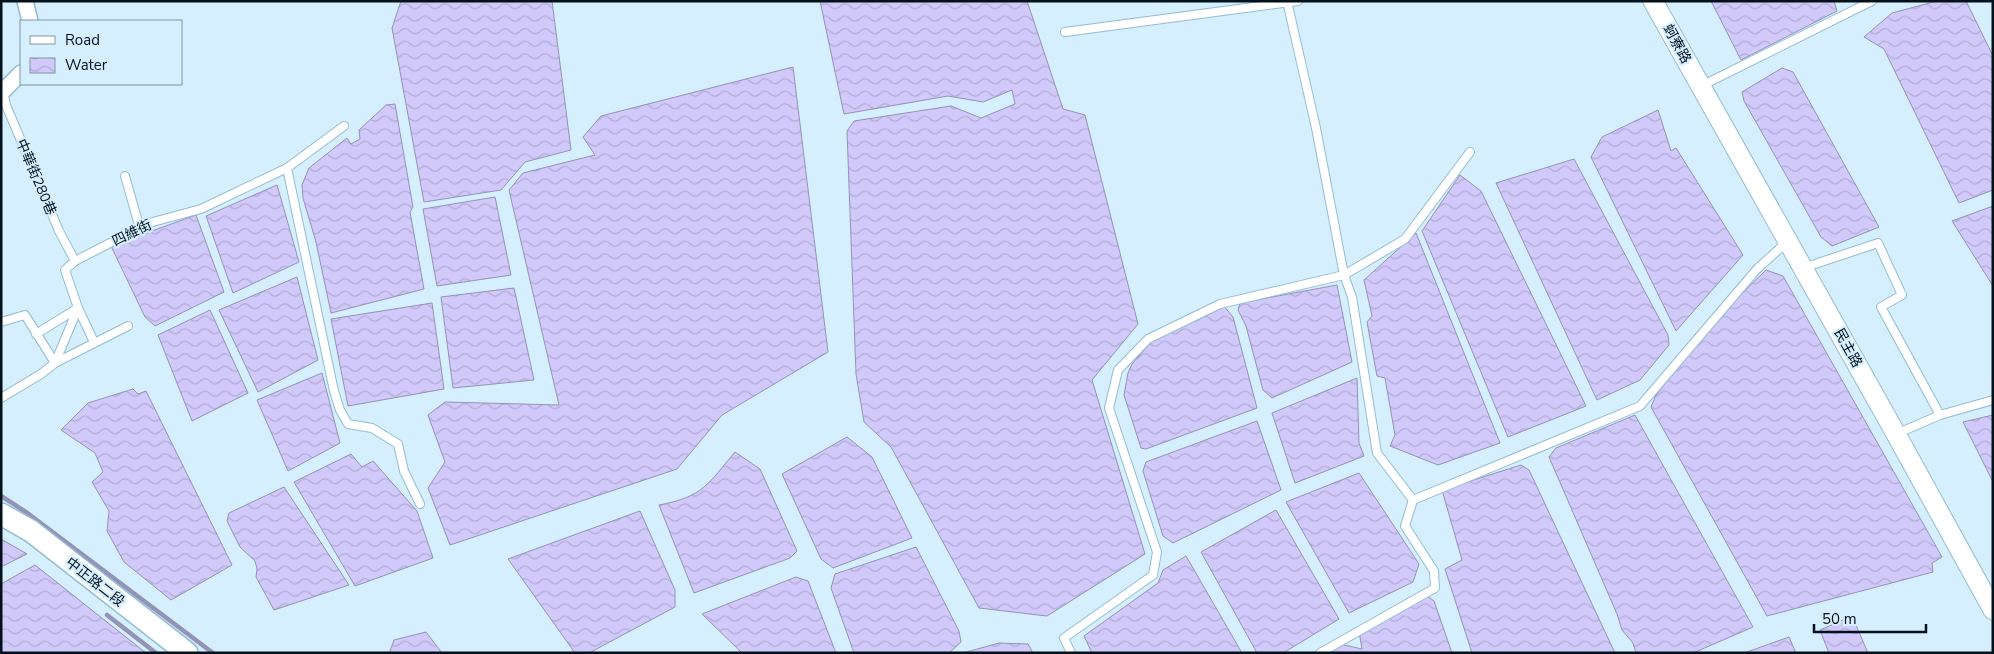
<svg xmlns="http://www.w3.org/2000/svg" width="1994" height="654" viewBox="0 0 1994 654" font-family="'Nunito Sans','Noto Sans TC',sans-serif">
<defs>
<pattern id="water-waves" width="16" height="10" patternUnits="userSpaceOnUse" patternTransform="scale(1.25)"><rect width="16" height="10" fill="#d1c9fa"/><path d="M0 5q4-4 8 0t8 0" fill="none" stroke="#b2acd6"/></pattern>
</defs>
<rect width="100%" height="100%" fill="#d5effe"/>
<g fill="url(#water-waves)" stroke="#9392b7">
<polygon points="401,1 552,1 571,150 525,162 501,190 424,202 392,28"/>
<polygon points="820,1 1027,1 1063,109 1085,115 1138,324 1092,380 1145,554 1047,616 979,608 891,447 864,422 856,374 847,131 854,121 951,106 981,118 1015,104 1012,90 983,102 948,96 844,114"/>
<polygon points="1711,1 1834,1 1837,11 1741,60"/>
<polygon points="1937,1 1966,1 1993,56 1993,190 1959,203 1884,49 1864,37 1892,13"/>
<polygon points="793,67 828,352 722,415 677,469 450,545 428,488 445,462 428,415 445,402 559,405 509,190 523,173 595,155 583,137 601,116"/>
<polygon points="1782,68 1793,72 1879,227 1832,246 1821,237 1744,101 1742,92"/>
<polygon points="395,104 413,207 410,212 424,289 331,313 316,242 303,198 302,185 309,168 347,138 351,144 360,139 359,130 386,105"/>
<polygon points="1658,110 1671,151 1676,148 1743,255 1676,331 1591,157 1602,137"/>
<polygon points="1574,159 1668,335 1669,345 1640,380 1597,400 1496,183"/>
<polygon points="1460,175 1481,191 1586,406 1508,437 1422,231"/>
<polygon points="277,185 299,262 233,293 206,216"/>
<polygon points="495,197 511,275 437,286 423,209"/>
<polygon points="1993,206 1993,286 1952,221"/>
<polygon points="196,215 224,292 155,326 145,317 111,246"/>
<polygon points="1416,233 1500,443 1438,465 1390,446 1395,435 1385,378 1377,376 1367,322 1372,316 1364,280"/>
<polygon points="1766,270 1783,276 1942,557 1932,563 1933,572 1767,616 1651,407 1656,395 1721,314"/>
<polygon points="297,277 318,360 258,392 219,310"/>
<polygon points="1337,285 1352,362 1272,398 1263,390 1246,326 1238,310 1240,303"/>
<polygon points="514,288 534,380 453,388 441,297"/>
<polygon points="432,303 444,389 348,406 331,319"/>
<polygon points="1223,305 1233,317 1257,408 1146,449 1141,448 1124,395 1128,373 1132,364 1152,341"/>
<polygon points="210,310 248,393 192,421 158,335"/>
<polygon points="322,373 340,443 288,471 257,400"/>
<polygon points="1357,378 1359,443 1364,456 1295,483 1272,413"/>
<polygon points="133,389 138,394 146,391 232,565 171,600 124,562 107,531 109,511 92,482 103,472 95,453 61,430 88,403"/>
<polygon points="1635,415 1753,627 1693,653 1636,653 1633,643 1622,630 1617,614 1549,457 1556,448"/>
<polygon points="1993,415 1993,482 1963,422"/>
<polygon points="1257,421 1281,490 1173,543 1163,536 1143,471 1146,462"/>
<polygon points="847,437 872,457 912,538 833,568 821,559 782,474"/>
<path d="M 735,452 L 760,469 L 797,551 L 790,558 L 694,593 L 659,505 C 703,497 708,484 735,452 Z"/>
<polygon points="351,454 362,467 373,461 417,511 433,558 355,586 294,482"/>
<polygon points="1521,465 1529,470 1615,653 1472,653 1445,569 1462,560 1442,490"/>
<polygon points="1359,473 1419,564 1413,582 1349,613 1286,502"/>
<polygon points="284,487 349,585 274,610 256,577 257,569 255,561 240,547 227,521 229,513"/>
<polygon points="1276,510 1339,619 1283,653 1257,653 1201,552"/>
<polygon points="640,511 675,590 675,607 589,653 575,653 508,559"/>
<polygon points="1,539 27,554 1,567"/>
<polygon points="916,547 959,631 961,642 949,653 854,653 831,588 835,574"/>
<polygon points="1186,556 1242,653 1092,653 1084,636 1158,583 1163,570"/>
<polygon points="35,565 146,653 1,653 1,584"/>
<polygon points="796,577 808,581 836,653 742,653 702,614"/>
<polygon points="1426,595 1434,601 1452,653 1324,653 1340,644 1362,649 1359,631"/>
<polygon points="1852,616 1868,653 1829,653 1820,630"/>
<polygon points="426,632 442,653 391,653 390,651 394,640"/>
<polygon points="1789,637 1796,653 1744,653"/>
<polygon points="999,643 1028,644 1033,653 963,653"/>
</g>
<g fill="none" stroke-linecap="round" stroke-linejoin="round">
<g stroke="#9392b7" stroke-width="4.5">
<polyline points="1,496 26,512 213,653"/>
<polyline points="107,615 156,653"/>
</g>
<defs>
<g id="service">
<polyline points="1287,1 1316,128 1344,275 1352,297 1377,453 1413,500 1640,406 1757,269 1788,241"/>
<polyline points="1065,32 1298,1"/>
<polyline points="1701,86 1872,1"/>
<polyline points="3,91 6,105 59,231 75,261"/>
<polyline points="287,168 334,391 340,410 348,424 372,428 398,444 404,471 420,504"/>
<polyline points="125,176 140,229"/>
<polyline points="1803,268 1878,243 1902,295 1881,307 1940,415"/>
<polyline points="1,322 25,315 55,363 128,326"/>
<polyline points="36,334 78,308 94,342"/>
<polyline points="1,398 41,374 55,363 78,308 65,270 75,261 149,223 201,209 287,168 344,126"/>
<polyline points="1896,434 1940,415 1993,400"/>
<polyline points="1071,653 1064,638 1153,575 1157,552 1109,408 1118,370 1148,339 1220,304 1344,275 1405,239 1470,152"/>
<polyline points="1320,653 1435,588 1434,571 1405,526 1413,500"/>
</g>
<g id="minor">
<polyline points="25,1 30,21"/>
<polyline points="1,93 21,73"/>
</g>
<polyline id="tertiary" points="1653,1 1896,434 1993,610"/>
<polyline id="secondary" points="1,514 31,531 187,653"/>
</defs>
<use href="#service" stroke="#92bcd4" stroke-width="10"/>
<use href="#minor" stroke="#92bcd4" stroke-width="18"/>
<use href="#tertiary" stroke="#92bcd4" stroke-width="21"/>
<use href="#secondary" stroke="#92bcd4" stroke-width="24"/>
<use href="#service" stroke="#fff" stroke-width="8"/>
<use href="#minor" stroke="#fff" stroke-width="15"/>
<use href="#tertiary" stroke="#fff" stroke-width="19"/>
<use href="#secondary" stroke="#fff" stroke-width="21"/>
</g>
<g text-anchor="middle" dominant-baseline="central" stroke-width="4.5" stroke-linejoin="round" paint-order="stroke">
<g font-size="14" fill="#03111a" stroke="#d5effe">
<text transform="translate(1677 44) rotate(61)">蚵寮路</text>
<text transform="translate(36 177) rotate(67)">中華街280巷</text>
<text transform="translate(132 233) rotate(-26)">四維街</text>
<text transform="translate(1848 348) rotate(61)">民主路</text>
<text transform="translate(95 582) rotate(38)">中正路二段</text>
</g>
</g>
<rect width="1994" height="654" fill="none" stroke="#03111a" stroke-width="5"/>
<rect x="20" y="20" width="162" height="65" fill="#d5effe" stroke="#8196a3"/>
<rect x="30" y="36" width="25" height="8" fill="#ffffff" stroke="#8196a3"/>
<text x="65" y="45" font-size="15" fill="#03111a">Road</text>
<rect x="30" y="58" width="25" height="15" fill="url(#water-waves)" stroke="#8196a3"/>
<text x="65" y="70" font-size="15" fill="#03111a">Water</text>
<path d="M1814 624v8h112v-8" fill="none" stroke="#03111a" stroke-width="2.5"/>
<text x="1822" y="624" font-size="15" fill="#03111a" stroke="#d5effe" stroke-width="4" paint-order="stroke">50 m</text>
</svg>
